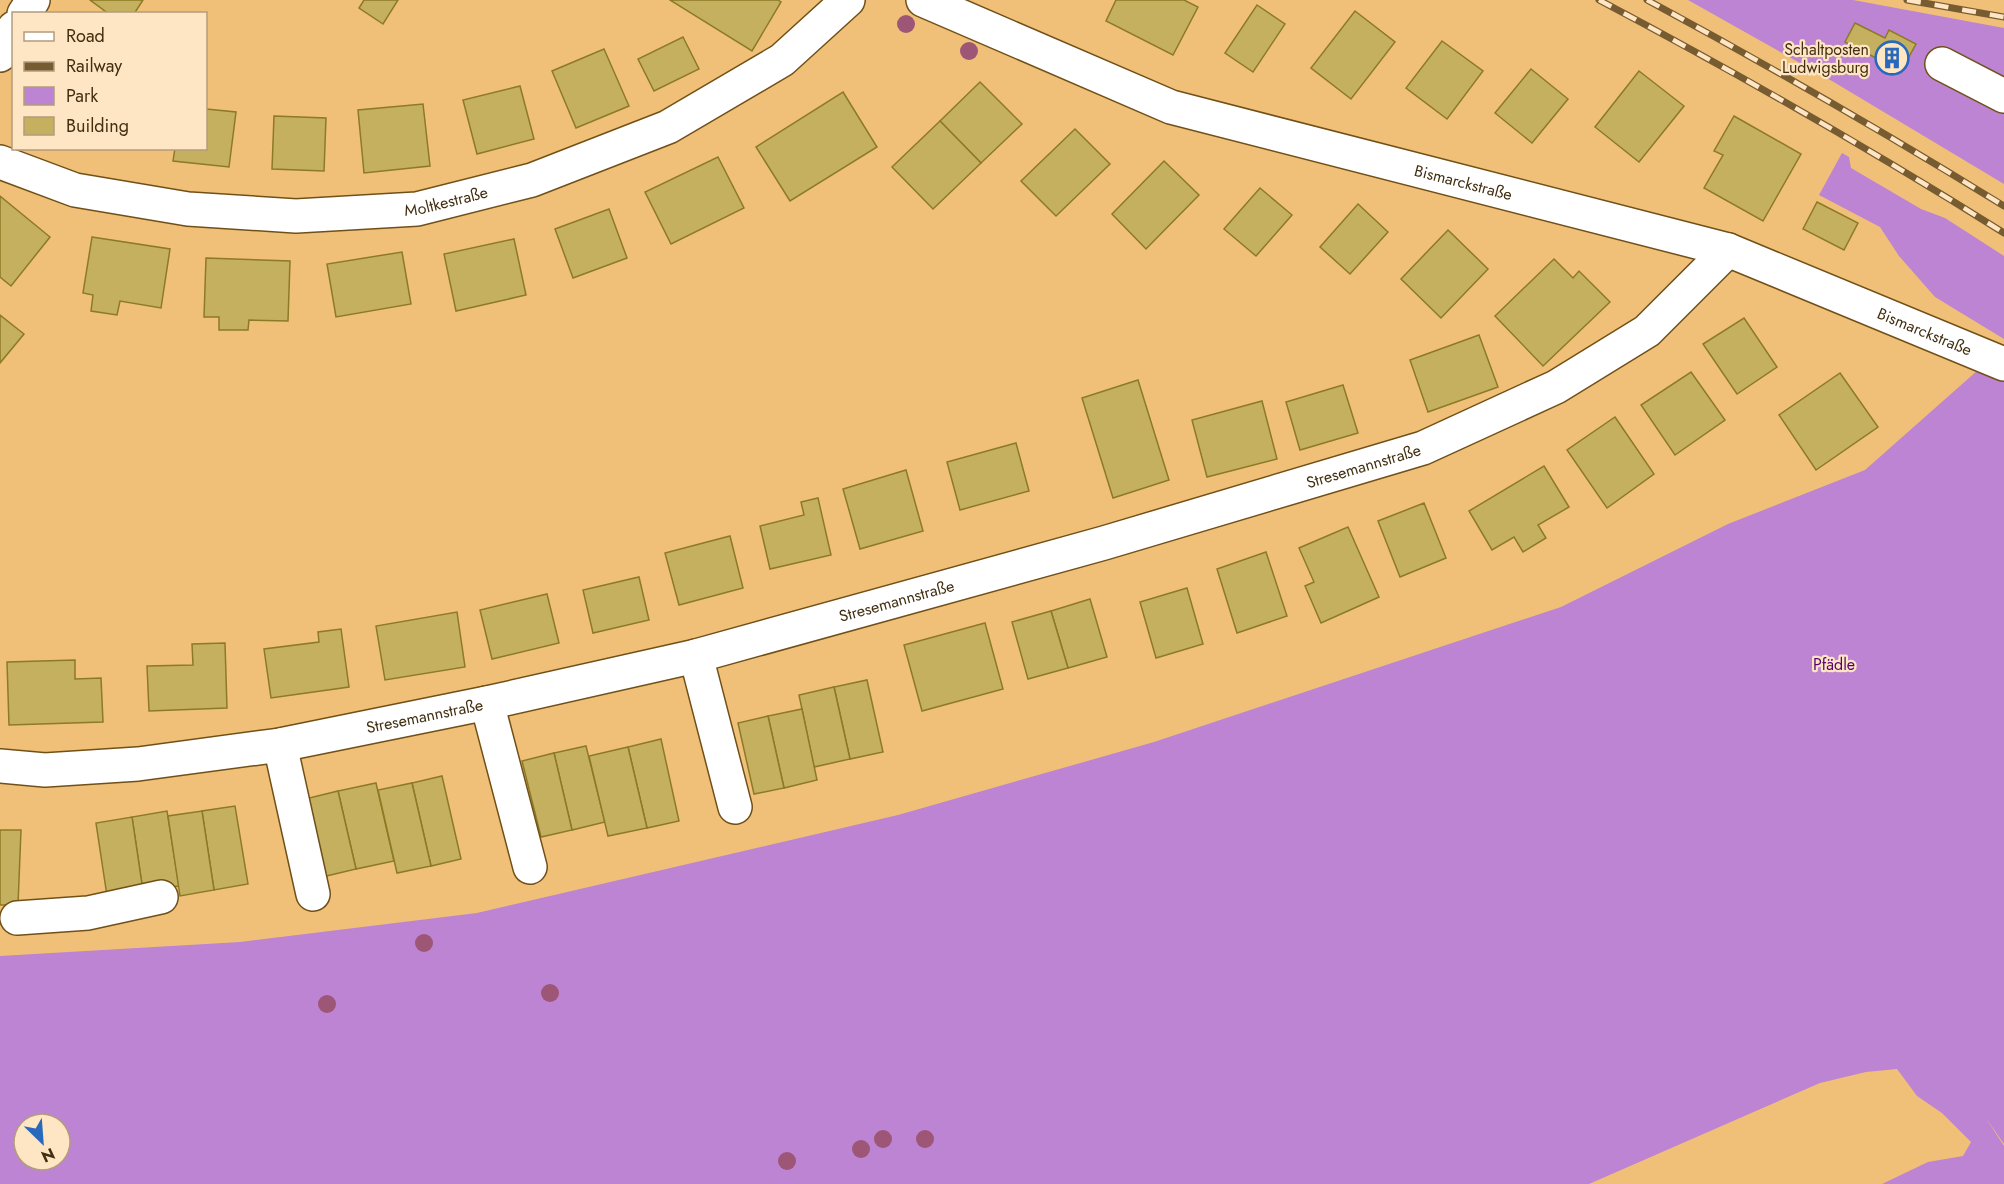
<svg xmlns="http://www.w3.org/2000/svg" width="2004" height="1184" viewBox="0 0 2004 1184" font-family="Jost,sans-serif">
<rect width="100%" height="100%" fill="#f0c079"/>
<g fill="#bc84d2" fill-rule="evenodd">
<polygon points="1688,0 1853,0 2004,28 2004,184 1832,81"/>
<polygon points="1842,153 1849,157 1851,168 1921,209 1945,218 2004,256 2004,339 1935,297 1899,256 1880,227 1819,195"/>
<path d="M 1978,370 L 2004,378 L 2004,1144 L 1985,1117 L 2004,1146 L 2004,1184 L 1882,1184 L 1928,1162 L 1963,1156 L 1971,1142 L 1942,1113 L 1917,1096 L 1897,1069 L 1866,1072 L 1820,1083 L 1589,1184 L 0,1184 L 0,956 L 240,942 L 477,913 L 898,815 L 1154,742 L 1561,607 L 1728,524 L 1865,470 ZM 24,1124 L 60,1124 L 60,1160 L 24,1160 Z"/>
</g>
<g fill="#c4b05f" stroke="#8d7a25" stroke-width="1.5">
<polygon points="90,0 143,0 134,14 109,14"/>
<polygon points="364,0 398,0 383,24 359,8"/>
<polygon points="670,0 778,0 781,2 752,51"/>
<polygon points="1116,0 1184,0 1198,7 1173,55 1106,21"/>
<polygon points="1257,5 1285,24 1253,72 1225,53"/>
<polygon points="1355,11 1395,42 1351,99 1311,68"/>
<polygon points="1855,23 1885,38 1889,30 1916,44 1901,71 1845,42"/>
<polygon points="683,37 699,69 654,91 638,59"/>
<polygon points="1442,41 1483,71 1447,119 1406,88"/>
<polygon points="604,49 629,106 576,128 552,71"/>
<polygon points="1531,69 1568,99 1532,143 1495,113"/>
<polygon points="1639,71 1684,106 1639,162 1595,127"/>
<polygon points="980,82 1022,124 981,163 940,121"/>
<polygon points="520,86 534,139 477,154 463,100"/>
<polygon points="843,92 877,147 790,201 756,147"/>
<polygon points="423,104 430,166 364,173 358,110"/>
<polygon points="206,109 236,112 229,167 173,161 175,148 206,148"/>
<polygon points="274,116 326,118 324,171 272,169"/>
<polygon points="1734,116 1801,154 1763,221 1704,188 1723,155 1714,151"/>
<polygon points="940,121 981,163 933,209 892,167"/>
<polygon points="1075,129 1110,164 1056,216 1021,181"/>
<polygon points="718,157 744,208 671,244 645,192"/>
<polygon points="1164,161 1199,195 1146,249 1112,214"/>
<polygon points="1260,188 1292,215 1256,256 1224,229"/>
<polygon points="0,196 50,237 11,286 0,277"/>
<polygon points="1817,202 1858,223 1844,250 1803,229"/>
<polygon points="1358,204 1388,232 1350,274 1320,247"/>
<polygon points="609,209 627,258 573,278 555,229"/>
<polygon points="1448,230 1488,269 1441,318 1401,279"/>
<polygon points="92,237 170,249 161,308 120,301 117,315 91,311 93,295 83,293"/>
<polygon points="514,239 526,295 456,311 444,254"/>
<polygon points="402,252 411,304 336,317 327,264"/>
<polygon points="206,258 290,261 288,321 249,320 248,330 219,330 219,317 204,317"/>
<polygon points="1554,259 1573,278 1579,271 1610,302 1543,366 1495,316"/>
<polygon points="0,315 24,334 0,363"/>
<polygon points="1744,318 1777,367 1737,394 1703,344"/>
<polygon points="1479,335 1498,387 1428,412 1410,360"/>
<polygon points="1691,372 1725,420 1675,455 1641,405"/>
<polygon points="1840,373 1878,427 1816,470 1779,415"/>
<polygon points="1138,380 1169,480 1113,498 1082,398"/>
<polygon points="1343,385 1358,433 1300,450 1286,402"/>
<polygon points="1262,401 1277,459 1207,477 1192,420"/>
<polygon points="1615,417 1654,474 1607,508 1567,450"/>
<polygon points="1016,443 1029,491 960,510 947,462"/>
<polygon points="1544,466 1569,507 1538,525 1546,538 1523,552 1514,537 1492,550 1469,511"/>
<polygon points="906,470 923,531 860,549 843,489"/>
<polygon points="818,498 831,555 770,569 760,526 804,515 801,502"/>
<polygon points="1424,503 1446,558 1400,577 1378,521"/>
<polygon points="1348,527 1379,597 1321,623 1305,586 1314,582 1299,548"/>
<polygon points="730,536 743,588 679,605 665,553"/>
<polygon points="1266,552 1287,616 1237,633 1217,569"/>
<polygon points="639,577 649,620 593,633 583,590"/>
<polygon points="1187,588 1203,644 1156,658 1140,602"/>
<polygon points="547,594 559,643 492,659 480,610"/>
<polygon points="1090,599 1107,657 1068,668 1051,611"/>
<polygon points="1051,611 1068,668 1028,679 1012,622"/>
<polygon points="457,612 465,667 385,680 376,626"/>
<polygon points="985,623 1003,689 922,711 904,645"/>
<polygon points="341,629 349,687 271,698 264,649 319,642 318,632"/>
<polygon points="225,643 227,708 149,711 147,666 193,665 192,644"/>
<polygon points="75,660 75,679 101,678 103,722 9,725 7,662"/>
<polygon points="867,680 883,752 850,759 834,687"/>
<polygon points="834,687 850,759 814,767 799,695"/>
<polygon points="802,709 817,780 784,788 768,716"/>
<polygon points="768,716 784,788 754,794 738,723"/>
<polygon points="661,739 679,821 647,828 628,747"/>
<polygon points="586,746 605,822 572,830 554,753"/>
<polygon points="628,747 647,828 608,836 589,756"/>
<polygon points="554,753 572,830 541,837 522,761"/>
<polygon points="442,776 461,859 431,866 412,783"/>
<polygon points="376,783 394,861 356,869 338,791"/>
<polygon points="412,783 431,866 397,873 378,790"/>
<polygon points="338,791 356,869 318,878 301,800"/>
<polygon points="235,806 248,884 214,890 202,811"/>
<polygon points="167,811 179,886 143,891 132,817"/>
<polygon points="202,811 214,890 180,896 168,816"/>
<polygon points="132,817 143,891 107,896 96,823"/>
<polygon points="0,830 21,830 18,905 0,905"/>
</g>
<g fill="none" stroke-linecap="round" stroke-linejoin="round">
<defs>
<g id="minor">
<path id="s1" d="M 923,0 L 1171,107 L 1728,250 L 2004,364"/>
<polyline points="24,14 33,0"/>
<polyline points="0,55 14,28"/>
<polyline points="1942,64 2004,96"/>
<path id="s2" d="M 0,162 L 75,190 L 188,209 L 296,216 L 417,209 L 532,180 L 668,127 L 782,60 L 848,0"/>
<polyline points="696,656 735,807"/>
<polyline points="487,703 530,867"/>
<polyline points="280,745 313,894"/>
<path id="s3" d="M 0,766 L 45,770 L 138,764 L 280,745 L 487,703 L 696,656 L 1104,543 L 1423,448 L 1556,387 L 1647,331 L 1728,250"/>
<polyline points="17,918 88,913 161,897"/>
</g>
</defs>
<use href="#minor" stroke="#715018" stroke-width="36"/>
<use href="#minor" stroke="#fff" stroke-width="33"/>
<defs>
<g id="rail">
<path d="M 1599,0 C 1737,73 1872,150 2004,233"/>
<path d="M 1647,0 C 1768,65 1887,134 2004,206"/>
<polyline points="1907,0 2004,17"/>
</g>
</defs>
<use href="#rail" stroke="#775b31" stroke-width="7"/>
<use href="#rail" stroke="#fee5c3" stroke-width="4.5" stroke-dasharray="14" stroke-linecap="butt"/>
</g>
<g fill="#9d5676">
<circle cx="906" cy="24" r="9"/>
<circle cx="969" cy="51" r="9"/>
<circle cx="424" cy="943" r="9"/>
<circle cx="550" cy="993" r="9"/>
<circle cx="327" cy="1004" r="9"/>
<circle cx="883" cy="1139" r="9"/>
<circle cx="925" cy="1139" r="9"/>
<circle cx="861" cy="1149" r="9"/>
<circle cx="787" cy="1161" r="9"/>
</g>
<defs>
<symbol id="building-ring" viewBox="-11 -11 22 22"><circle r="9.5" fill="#fee5c3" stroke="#2869bb" stroke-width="1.5"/><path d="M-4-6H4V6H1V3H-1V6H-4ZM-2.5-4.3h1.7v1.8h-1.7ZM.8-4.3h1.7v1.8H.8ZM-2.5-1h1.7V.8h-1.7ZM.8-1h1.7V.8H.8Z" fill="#2869bb"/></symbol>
</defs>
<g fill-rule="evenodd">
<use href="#building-ring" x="1873" y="39" width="38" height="38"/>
</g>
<g text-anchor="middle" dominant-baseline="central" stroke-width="4.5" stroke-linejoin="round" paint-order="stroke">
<g font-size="16" fill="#422f11" stroke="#fee5c3" text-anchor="end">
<text x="1869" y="49">Schaltposten<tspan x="1869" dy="18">Ludwigsburg</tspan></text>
</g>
<g font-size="16" fill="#422f11" stroke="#fee5c3">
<text stroke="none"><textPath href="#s1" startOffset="572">Bismarckstraße</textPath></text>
<text stroke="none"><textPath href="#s2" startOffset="454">Moltkestraße</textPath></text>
<text stroke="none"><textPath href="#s1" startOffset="1058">Bismarckstraße</textPath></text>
<text stroke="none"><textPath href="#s3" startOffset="1401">Stresemannstraße</textPath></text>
<text stroke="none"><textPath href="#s3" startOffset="915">Stresemannstraße</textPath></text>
<text stroke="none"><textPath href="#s3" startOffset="429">Stresemannstraße</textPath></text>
</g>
<g font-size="16" fill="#590073" stroke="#fee5c3">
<text x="1834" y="664">Pfädle</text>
</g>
</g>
<rect x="12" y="12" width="195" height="138" fill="#fee5c3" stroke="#b39c7c" stroke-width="1.5"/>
<rect x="24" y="32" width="30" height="9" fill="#ffffff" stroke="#b39c7c" stroke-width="1.5"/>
<text x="66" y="42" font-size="18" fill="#422f11">Road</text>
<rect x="24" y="62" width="30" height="9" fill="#775b31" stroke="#b39c7c" stroke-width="1.5"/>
<text x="66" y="72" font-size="18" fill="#422f11">Railway</text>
<rect x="24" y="87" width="30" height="18" fill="#bc84d2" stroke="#b39c7c" stroke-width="1.5"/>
<text x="66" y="102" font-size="18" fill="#422f11">Park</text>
<rect x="24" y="117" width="30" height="18" fill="#c4b05f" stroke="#b39c7c" stroke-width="1.5"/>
<text x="66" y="132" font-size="18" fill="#422f11">Building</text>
<g transform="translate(42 1142) rotate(155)"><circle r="28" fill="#fee5c3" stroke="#b39c7c" stroke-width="1.5"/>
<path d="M0-4.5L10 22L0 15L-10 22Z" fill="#2869bb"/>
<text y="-9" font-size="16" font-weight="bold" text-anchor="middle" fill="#422f11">N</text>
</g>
</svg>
